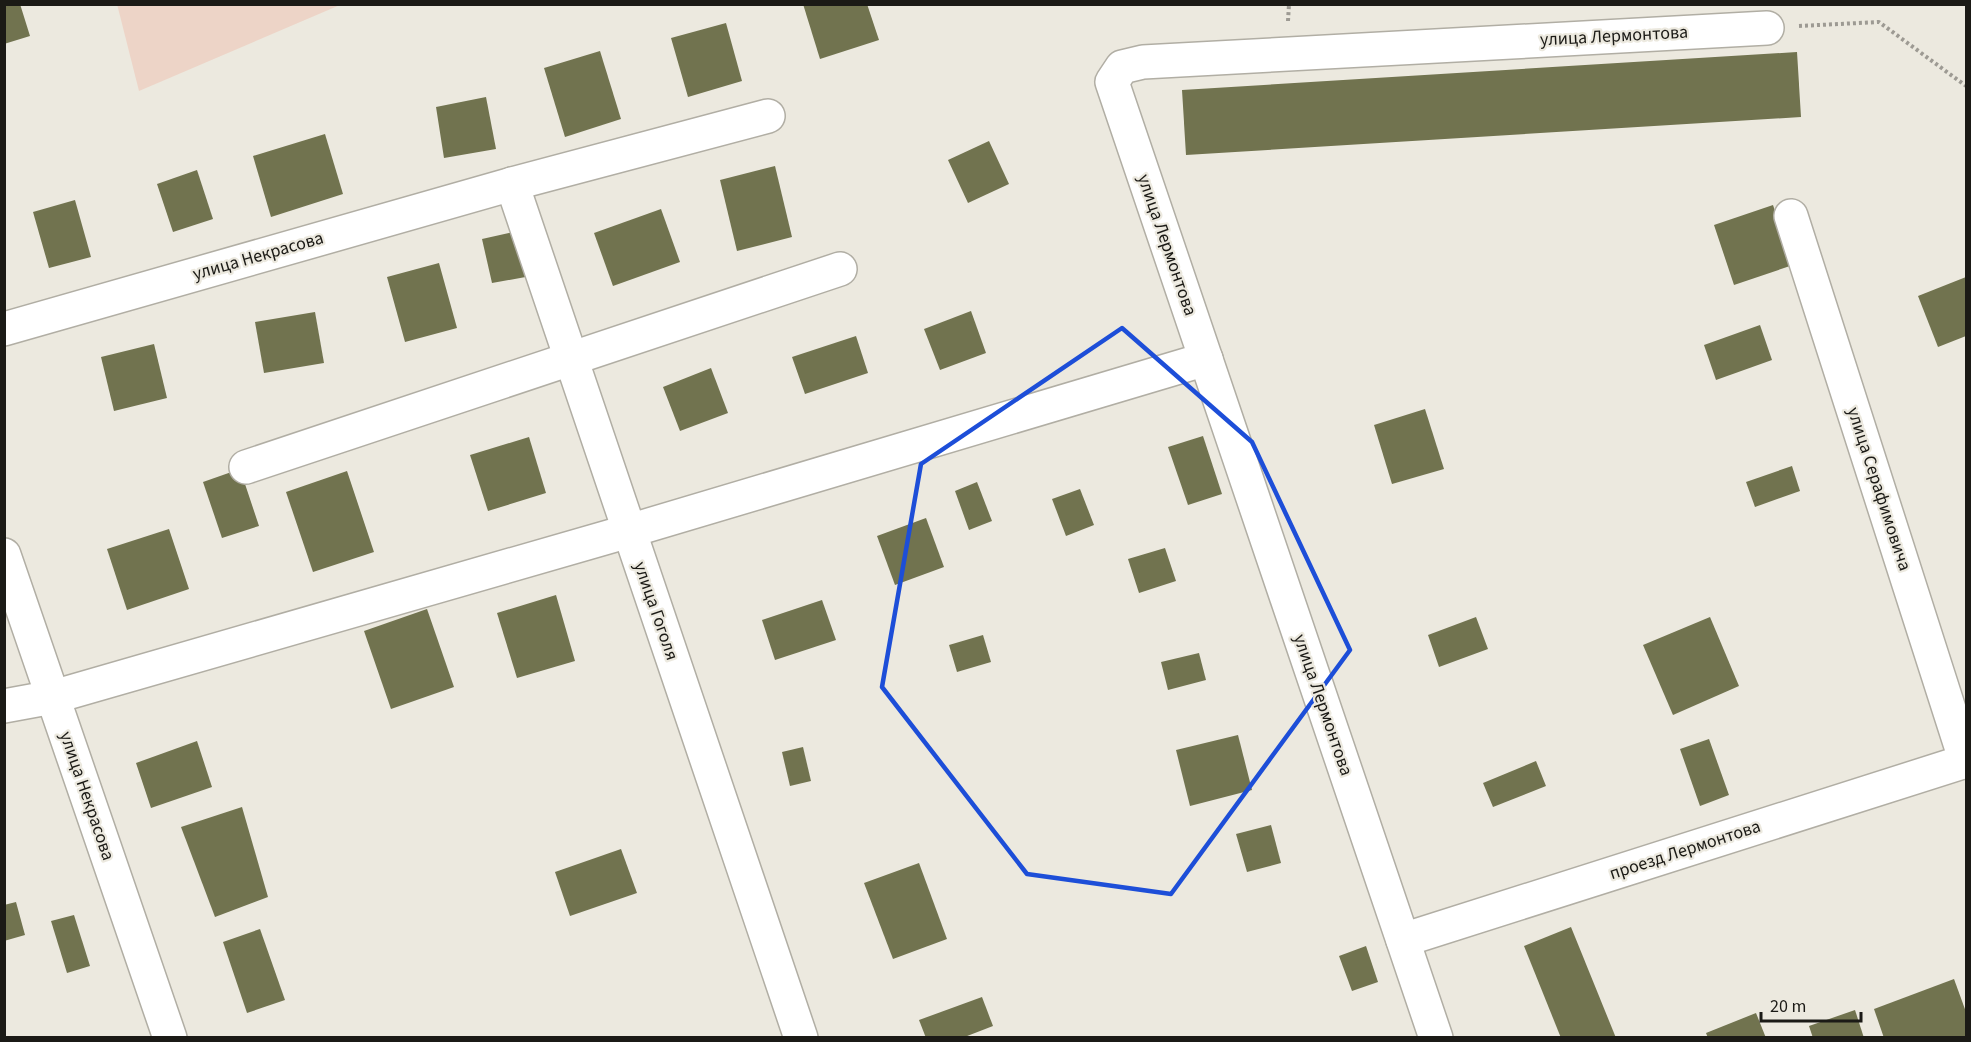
<svg xmlns="http://www.w3.org/2000/svg" width="1971" height="1042" viewBox="0 0 1971 1042" font-family="'Source Sans 3',sans-serif">
<rect width="100%" height="100%" fill="#ece9df"/>
<polygon fill="#edd4c7" points="117,4 340,4 340,5 139,91"/>
<g fill="#71734f">
<polygon points="4,4 20,4 30,36 4,44"/>
<polygon points="803,4 867,4 879,40 820,59"/>
<polygon points="726,23 742,81 688,97 671,38"/>
<polygon points="600,51 621,119 565,137 544,68"/>
<polygon points="1797,52 1801,117 1186,155 1182,90"/>
<polygon points="486,97 496,149 444,158 436,107"/>
<polygon points="325,134 343,194 271,217 253,156"/>
<polygon points="989,141 1009,184 968,203 948,160"/>
<polygon points="775,166 792,237 737,251 720,180"/>
<polygon points="197,170 213,219 173,232 157,184"/>
<polygon points="75,200 91,257 49,268 33,212"/>
<polygon points="1773,205 1793,265 1734,285 1714,225"/>
<polygon points="661,209 680,262 613,286 594,233"/>
<polygon points="522,230 531,276 492,283 482,239"/>
<polygon points="439,263 457,328 405,342 387,277"/>
<polygon points="1966,277 1966,336 1938,347 1918,296"/>
<polygon points="971,311 986,353 940,370 924,329"/>
<polygon points="315,312 324,363 264,373 255,322"/>
<polygon points="1760,325 1772,360 1716,380 1704,345"/>
<polygon points="856,336 868,373 805,394 792,357"/>
<polygon points="154,344 167,398 114,411 101,357"/>
<polygon points="711,368 728,413 680,431 663,387"/>
<polygon points="1425,409 1444,469 1392,484 1374,425"/>
<polygon points="1203,436 1222,494 1188,505 1168,447"/>
<polygon points="529,437 546,493 488,511 470,455"/>
<polygon points="1792,466 1800,491 1755,507 1746,482"/>
<polygon points="240,469 259,526 222,538 203,482"/>
<polygon points="347,471 374,552 313,572 286,492"/>
<polygon points="977,482 992,521 969,530 955,491"/>
<polygon points="1080,489 1094,525 1066,536 1052,499"/>
<polygon points="926,518 944,567 895,585 877,536"/>
<polygon points="169,529 189,589 127,610 107,549"/>
<polygon points="1165,548 1176,581 1139,593 1128,559"/>
<polygon points="556,595 575,661 517,678 497,613"/>
<polygon points="822,600 836,640 775,660 762,620"/>
<polygon points="427,609 454,687 391,709 364,631"/>
<polygon points="1476,617 1488,649 1439,667 1428,635"/>
<polygon points="1710,617 1739,686 1673,715 1643,645"/>
<polygon points="983,635 991,662 957,672 949,645"/>
<polygon points="1199,653 1206,680 1168,690 1161,662"/>
<polygon points="1238,735 1252,790 1190,806 1176,750"/>
<polygon points="1709,739 1729,795 1700,806 1680,749"/>
<polygon points="197,741 212,787 151,808 136,763"/>
<polygon points="803,747 811,781 790,786 782,752"/>
<polygon points="1536,761 1546,786 1493,807 1483,783"/>
<polygon points="242,807 268,897 215,917 181,827"/>
<polygon points="1271,825 1281,863 1247,872 1236,834"/>
<polygon points="621,849 637,893 570,916 555,872"/>
<polygon points="919,863 947,939 893,959 864,883"/>
<polygon points="16,902 25,935 4,941 4,905"/>
<polygon points="74,915 90,966 67,973 51,921"/>
<polygon points="1571,927 1616,1038 1561,1038 1524,946"/>
<polygon points="260,929 285,1000 247,1013 223,942"/>
<polygon points="1366,946 1378,982 1352,991 1339,956"/>
<polygon points="1954,979 1966,1012 1966,1038 1884,1038 1874,1009"/>
<polygon points="982,997 993,1026 962,1038 926,1038 919,1020"/>
<polygon points="1855,1010 1864,1038 1813,1038 1809,1026"/>
<polygon points="1756,1013 1766,1038 1708,1038 1706,1033"/>
</g>
<g fill="none" stroke-linecap="round" stroke-linejoin="round">
<defs>
<g id="street">
<polyline points="512,184 801,1038"/>
<polyline points="1791,216 1966,762"/>
<polyline points="4,329 512,184 768,116"/>
<polyline points="246,467 840,269"/>
<polyline points="4,555 170,1038"/>
<polyline points="4,706 53,697 629,531 1206,359"/>
<polyline points="1403,940 1966,761"/>
<polyline points="1436,1038 1112,82 1122,67 1143,62 1767,28"/>
</g>
</defs>
<use href="#street" stroke="#b1aea4" stroke-width="36"/>
<g stroke="#9d9a93" stroke-width="4" stroke-dasharray="3 3" stroke-linecap="butt">
<polyline points="1288,21 1289,4"/>
<polyline points="1799,26 1879,22 1966,86"/>
</g>
<use href="#street" stroke="#fff" stroke-width="33"/>
</g>
<path fill="none" stroke="#1d4ed8" stroke-width="4.5" stroke-linejoin="round" d="M 1122,328 L 1252,442 L 1350,650 L 1171,894 L 1027,874 L 882,687 L 921,464 Z"/>
<g text-anchor="middle" dominant-baseline="central" stroke-width="4.5" stroke-linejoin="round" paint-order="stroke">
<g font-size="18" fill="#1b1a16" stroke="#ece9df">
<text transform="translate(1614 36) rotate(-3)">улица Лермонтова</text>
<text transform="translate(1167 245) rotate(71)">улица Лермонтова</text>
<text transform="translate(258 256) rotate(-16)">улица Некрасова</text>
<text transform="translate(1879 489) rotate(72)">улица Серафимовича</text>
<text transform="translate(656 611) rotate(71)">улица Гоголя</text>
<text transform="translate(1323 705) rotate(71)">улица Лермонтова</text>
<text transform="translate(87 796) rotate(71)">улица Некрасова</text>
<text transform="translate(1685 850) rotate(-18)">проезд Лермонтова</text>
</g>
</g>
<rect width="1971" height="1042" fill="none" stroke="#1b1a16" stroke-width="12"/>
<path d="M1761 1012v9h100v-9" fill="none" stroke="#1b1a16" stroke-width="3"/>
<text x="1770" y="1012" font-size="18" fill="#1b1a16" stroke="#ece9df" stroke-width="4.5" paint-order="stroke">20 m</text>
</svg>
